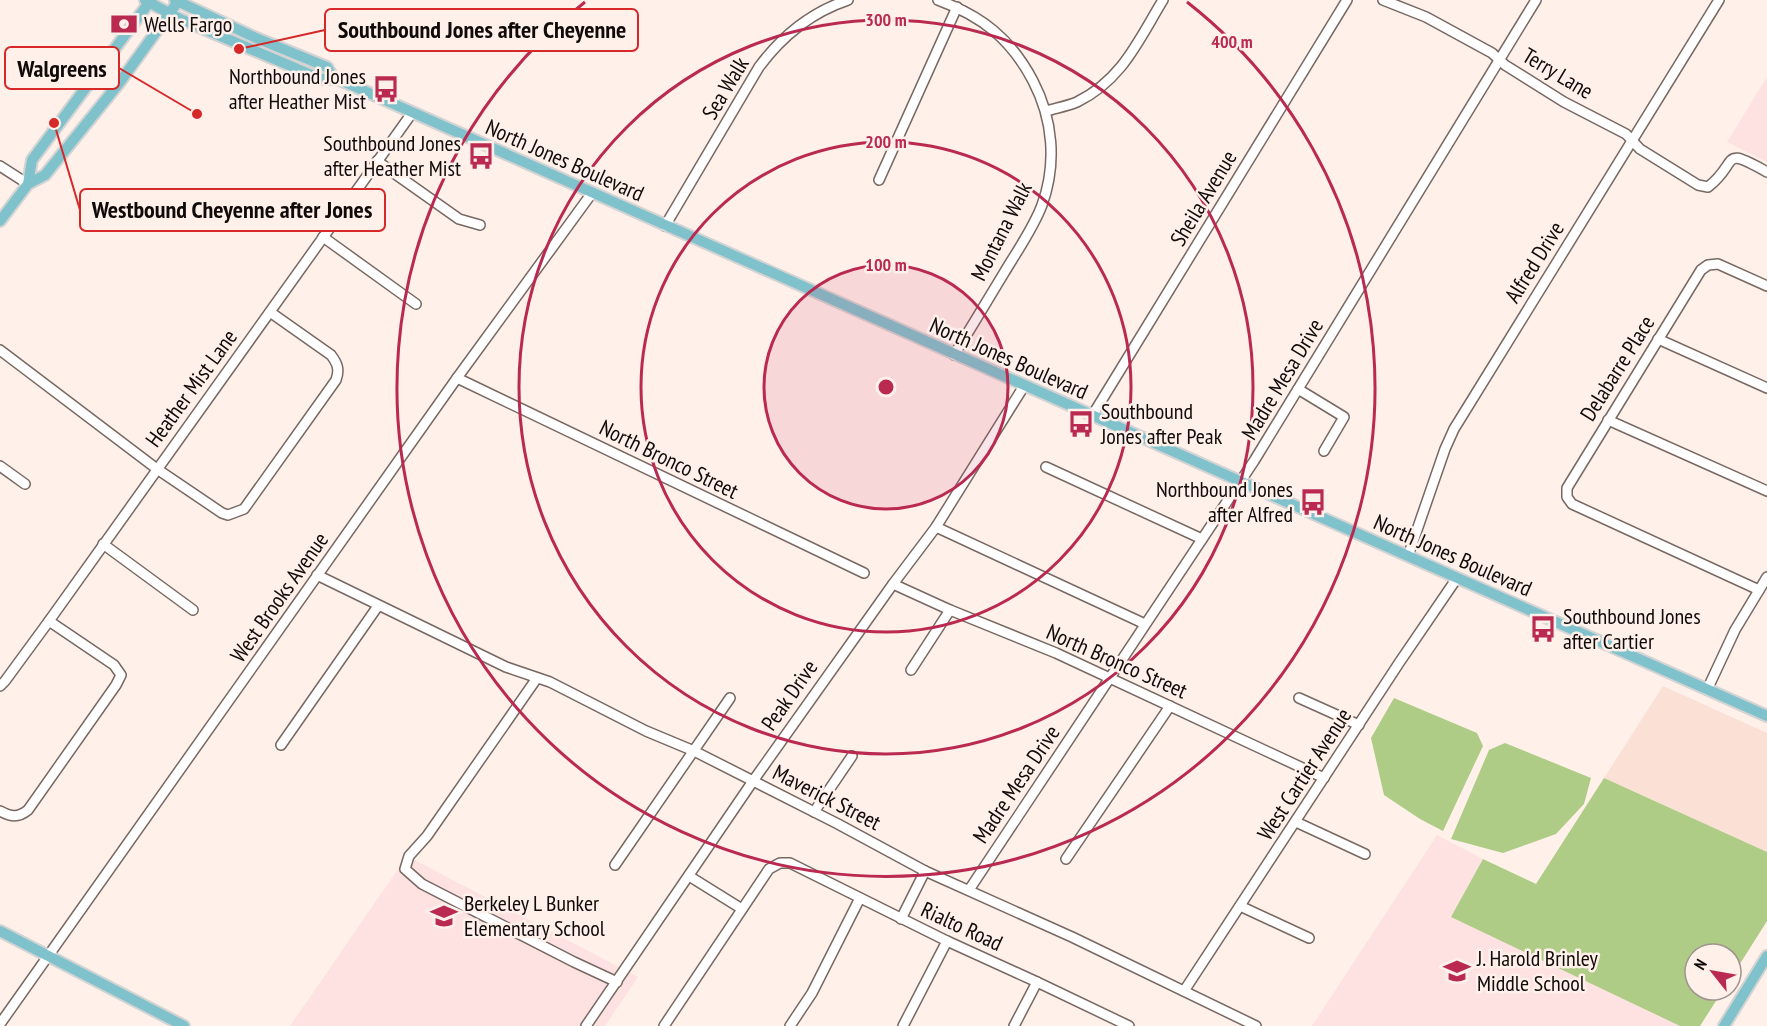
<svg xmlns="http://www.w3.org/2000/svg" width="1767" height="1026" viewBox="0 0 1767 1026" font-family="'PT Sans Narrow',sans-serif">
<rect width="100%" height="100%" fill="#fff0ea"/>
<polygon fill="#fbe0d6" points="1663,686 1767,733 1767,852 1604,778"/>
<g fill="#fde2e1">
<polygon points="1767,77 1767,162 1727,142"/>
<polygon points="1437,835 1483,859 1452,917 1680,1026 1312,1026"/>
<polygon points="407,856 638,977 605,1026 290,1026"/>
</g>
<g fill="#aecc86">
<polygon points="1394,698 1477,733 1483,746 1443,831 1420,819 1384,795 1371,738"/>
<polygon points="1505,743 1591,778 1584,804 1556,834 1503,853 1451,839 1489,750"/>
<polygon points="1604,778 1767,852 1767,921 1731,978 1731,954 1695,954 1695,990 1723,990 1700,1026 1680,1026 1451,917 1483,859 1536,884"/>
</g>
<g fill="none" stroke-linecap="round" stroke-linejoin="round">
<defs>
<g id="minor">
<path d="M 938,0 C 982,16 1011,39 1033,81 C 1053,119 1057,164 1042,205 C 1033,229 1017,251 1004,273 C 987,301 971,328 954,355"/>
<path d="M 1383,0 L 1426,17 L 1492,53 L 1505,65 L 1564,102 L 1626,134 L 1640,149 L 1698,185 L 1708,187 C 1740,162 1719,145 1767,172"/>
<path d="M 1046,111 C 1056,108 1068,106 1077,102 C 1122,80 1138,41 1163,0"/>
<polyline points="377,161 459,219 480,225"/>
<polyline points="0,166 28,184"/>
<polyline points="879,180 957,7"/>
<path d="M 665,226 L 759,67 C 782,36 812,12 848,0"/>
<polyline points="323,237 416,304"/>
<polyline points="1658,339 1767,388"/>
<path d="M 0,350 L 157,469 L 222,513 L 228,515 L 244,509 L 336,380 C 340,369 337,363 331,355 L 270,312"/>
<polyline points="457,378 864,573"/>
<polyline points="1298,389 1344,417 1324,451"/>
<polyline points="1092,416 1347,0"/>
<polyline points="1608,420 1767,491"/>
<polyline points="0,466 25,484"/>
<polyline points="1046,467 1202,539"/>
<polyline points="936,527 1145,624"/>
<polyline points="103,544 193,610"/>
<polyline points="1408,556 1445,449 1454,429 1719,0"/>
<polyline points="317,575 506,667 550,682 646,731 694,751 838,824 925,871 1072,937 1256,1026"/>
<polyline points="893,584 950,610 1056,653 1324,778"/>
<polyline points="1759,590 1572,504 1567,497 1567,488 1701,270 1708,265 1718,264 1767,286"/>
<polyline points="911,670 950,610"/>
<polyline points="537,678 427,836 409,856 405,869 422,884 574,962 617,982"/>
<polyline points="0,686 5,681 49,621 412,113"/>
<polyline points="1707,690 1735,630 1767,577"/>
<polyline points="1299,698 1359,725"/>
<polyline points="281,745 378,606"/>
<path d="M 0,811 C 11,817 18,818 28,810 L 116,685 L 121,675 L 114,665 L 49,621"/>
<polyline points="814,812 852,756"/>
<polyline points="1296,822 1365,854"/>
<polyline points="1066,859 1170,706"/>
<polyline points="615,865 730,698"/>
<polyline points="689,876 742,909"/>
<polyline points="969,890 1254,461 1536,0"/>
<polyline points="1240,906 1309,938"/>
<polyline points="901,919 925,871"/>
<polyline points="1184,991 1399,663 1457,578"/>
<polyline points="0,1024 457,378 592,193"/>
<polyline points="586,1026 753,781 893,584 936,527 1024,386"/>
<polyline points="664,1026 769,869 780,863 790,863 947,941 1037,982 1129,1026"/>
<polyline points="790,1026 812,993 860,898"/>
<polyline points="903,1026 947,941"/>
<polyline points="1014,1026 1037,982"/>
</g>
<g id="major">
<polyline points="145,0 178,18 321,79 334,79 340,80 1767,716"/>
<polyline points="175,0 254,37 327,67 334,79"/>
<polyline points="28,184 32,160 151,0"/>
<polyline points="0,221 28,184 45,175 120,82 179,0"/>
<polyline points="0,931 184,1026"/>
<polyline points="1724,1026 1767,956"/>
</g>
</defs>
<use href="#minor" stroke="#786862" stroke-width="12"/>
<use href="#major" stroke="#d4d3d3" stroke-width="14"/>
<use href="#minor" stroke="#fff" stroke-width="9"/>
<use href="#major" stroke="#80c2cc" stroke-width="10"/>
</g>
<circle cx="886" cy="387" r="122" fill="#ba2a50" fill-opacity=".12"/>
<g fill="none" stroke="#ba2a50" stroke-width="3">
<circle cx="886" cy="387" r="122"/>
<circle cx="886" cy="387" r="245"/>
<circle cx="886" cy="387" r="367"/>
<path d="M1187 2A489 489 0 1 1 585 2"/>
</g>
<defs>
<symbol id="bank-bare" viewBox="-9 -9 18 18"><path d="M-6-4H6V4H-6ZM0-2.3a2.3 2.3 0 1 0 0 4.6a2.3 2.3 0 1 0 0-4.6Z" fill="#ba2a50" stroke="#fff0ea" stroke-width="2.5" paint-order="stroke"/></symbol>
<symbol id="bus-bare" viewBox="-9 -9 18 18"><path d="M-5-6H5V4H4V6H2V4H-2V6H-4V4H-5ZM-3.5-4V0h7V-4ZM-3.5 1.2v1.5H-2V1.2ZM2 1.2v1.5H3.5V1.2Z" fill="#ba2a50" stroke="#fff0ea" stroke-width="2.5" paint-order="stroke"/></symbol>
<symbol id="school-bare" viewBox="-9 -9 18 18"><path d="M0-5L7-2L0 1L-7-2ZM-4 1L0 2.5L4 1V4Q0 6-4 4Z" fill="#ba2a50" stroke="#fff0ea" stroke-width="2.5" paint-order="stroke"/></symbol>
</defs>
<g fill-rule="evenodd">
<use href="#bank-bare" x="105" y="5" width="38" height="38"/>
<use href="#bus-bare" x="367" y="70" width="38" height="38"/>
<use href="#bus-bare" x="462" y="137" width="38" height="38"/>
<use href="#bus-bare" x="1062" y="405" width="38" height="38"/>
<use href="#bus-bare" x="1294" y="483" width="38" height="38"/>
<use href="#bus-bare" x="1524" y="610" width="38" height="38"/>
<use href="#school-bare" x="425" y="897" width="38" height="38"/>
<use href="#school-bare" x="1438" y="952" width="38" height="38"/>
</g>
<g text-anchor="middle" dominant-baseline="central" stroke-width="5" stroke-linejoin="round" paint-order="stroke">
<g font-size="22" fill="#100a08" stroke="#fff0ea" text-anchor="start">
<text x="144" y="24">Wells Fargo</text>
<text x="366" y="76" text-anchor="end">Northbound Jones<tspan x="366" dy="25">after Heather Mist</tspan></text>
<text x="461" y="143" text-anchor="end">Southbound Jones<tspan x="461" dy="25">after Heather Mist</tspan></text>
<text x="1101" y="411">Southbound<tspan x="1101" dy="25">Jones after Peak</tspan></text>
<text x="1293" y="489" text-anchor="end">Northbound Jones<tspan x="1293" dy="25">after Alfred</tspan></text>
<text x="1563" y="616">Southbound Jones<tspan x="1563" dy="25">after Cartier</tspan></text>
<text x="464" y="903">Berkeley L Bunker<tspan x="464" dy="25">Elementary School</tspan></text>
<text x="1477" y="958">J. Harold Brinley<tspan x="1477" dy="25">Middle School</tspan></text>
</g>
<g font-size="22" fill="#100a08" stroke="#fff0ea">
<text transform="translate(1558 73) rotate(31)">Terry Lane</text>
<text transform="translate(725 88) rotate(-59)">Sea Walk</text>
<text transform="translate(565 160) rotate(24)">North Jones Boulevard</text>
<text transform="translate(1203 198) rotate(-59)">Sheila Avenue</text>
<text transform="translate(1001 231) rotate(-63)">Montana Walk</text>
<text transform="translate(1534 262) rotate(-58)">Alfred Drive</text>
<text transform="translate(1009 358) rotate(24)">North Jones Boulevard</text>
<text transform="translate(1617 368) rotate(-58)">Delabarre Place</text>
<text transform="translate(1282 379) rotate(-59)">Madre Mesa Drive</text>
<text transform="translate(191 388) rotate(-54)">Heather Mist Lane</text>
<text transform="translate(669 459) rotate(26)">North Bronco Street</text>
<text transform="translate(1453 555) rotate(24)">North Jones Boulevard</text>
<text transform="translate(279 597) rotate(-55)">West Brooks Avenue</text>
<text transform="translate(1117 661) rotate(24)">North Bronco Street</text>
<text transform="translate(789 695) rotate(-55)">Peak Drive</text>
<text transform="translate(1304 774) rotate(-57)">West Cartier Avenue</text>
<text transform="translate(1016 784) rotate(-56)">Madre Mesa Drive</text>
<text transform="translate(827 797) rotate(27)">Maverick Street</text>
<text transform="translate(962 926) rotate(25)">Rialto Road</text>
</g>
</g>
<circle cx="886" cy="387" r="9" fill="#ba2a50" stroke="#fff0ea" stroke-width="3"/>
<g font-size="18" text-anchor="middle" font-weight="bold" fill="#ba2a50" stroke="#fff0ea" stroke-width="5" stroke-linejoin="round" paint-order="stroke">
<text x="886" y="26">300 m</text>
<text x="1232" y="48">400 m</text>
<text x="886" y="148">200 m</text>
<text x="886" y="271">100 m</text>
</g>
<path fill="none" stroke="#d62828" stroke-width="2" d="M239 49L325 30M197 114L119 68M54 123L80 210"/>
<g fill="#d62828" stroke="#fff0ea" stroke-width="2">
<circle cx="239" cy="49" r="6"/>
<circle cx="197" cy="114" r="6"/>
<circle cx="54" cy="123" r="6"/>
</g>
<g fill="#fff0ea" stroke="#d62828" stroke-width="2">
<rect x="325" y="9" width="313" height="42" rx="6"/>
<rect x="5" y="47" width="114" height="42" rx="6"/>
<rect x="80" y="189" width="305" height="42" rx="6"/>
</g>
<g font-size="24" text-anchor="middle" font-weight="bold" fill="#100a08">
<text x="482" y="38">Southbound Jones after Cheyenne</text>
<text x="62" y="77">Walgreens</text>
<text x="232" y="218">Westbound Cheyenne after Jones</text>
</g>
<g transform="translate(1713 972) rotate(301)"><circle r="28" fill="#fff0ea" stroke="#9f9490" stroke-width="1.5"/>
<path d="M0-4.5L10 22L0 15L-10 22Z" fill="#ba2a50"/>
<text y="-9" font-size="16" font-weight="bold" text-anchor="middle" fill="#100a08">N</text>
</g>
</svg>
